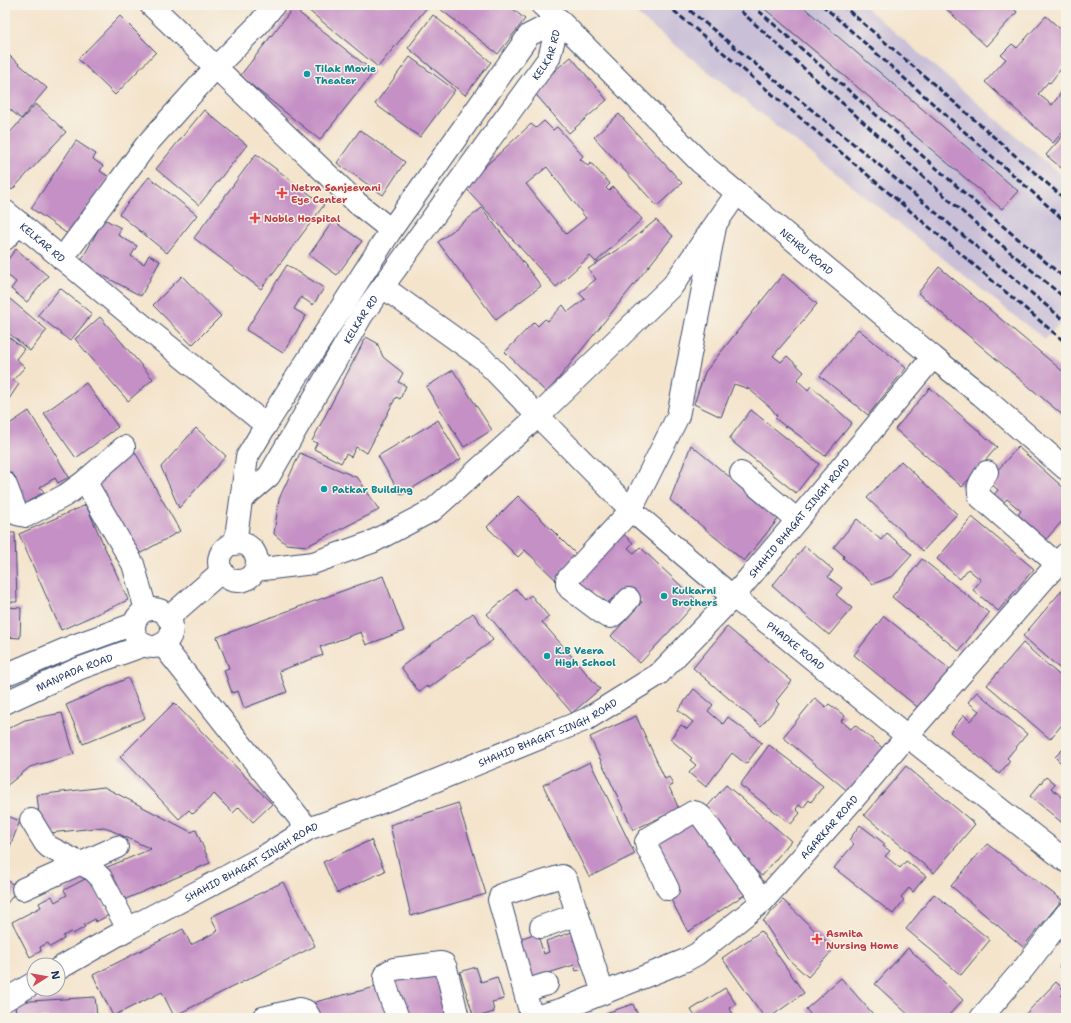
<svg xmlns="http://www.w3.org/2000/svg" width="1071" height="1023" viewBox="0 0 1071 1023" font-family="'Shantell Sans',sans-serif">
<rect width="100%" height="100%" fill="#f7f3e8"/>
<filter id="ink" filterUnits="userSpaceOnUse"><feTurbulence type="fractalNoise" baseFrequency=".025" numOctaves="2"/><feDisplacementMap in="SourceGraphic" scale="8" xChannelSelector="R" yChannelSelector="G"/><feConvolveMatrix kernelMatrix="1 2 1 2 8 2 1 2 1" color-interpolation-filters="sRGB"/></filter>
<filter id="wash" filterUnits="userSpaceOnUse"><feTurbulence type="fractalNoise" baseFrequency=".012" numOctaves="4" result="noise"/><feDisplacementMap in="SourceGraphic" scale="16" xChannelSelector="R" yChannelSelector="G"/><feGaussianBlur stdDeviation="0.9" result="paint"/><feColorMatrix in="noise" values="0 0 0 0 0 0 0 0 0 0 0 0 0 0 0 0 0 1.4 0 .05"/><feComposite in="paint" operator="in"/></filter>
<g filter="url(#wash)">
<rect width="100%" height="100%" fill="#f4e4cc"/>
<polygon fill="#c9bfd7" points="625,5 863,5 1066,179 1066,317 1045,340"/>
<g id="blocks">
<g fill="#c590c5" fill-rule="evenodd">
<polygon points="302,5 429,5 378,67"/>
<polygon points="435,5 508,5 525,19 498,54"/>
<polygon points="760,5 801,5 1018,191 1002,209"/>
<polygon points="942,5 1010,5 1017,12 986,46"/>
<polygon points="293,8 374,72 320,140 240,76"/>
<polygon points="433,15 491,62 465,95 408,48"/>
<polygon points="120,16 156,52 115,95 78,59"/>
<polygon points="1046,16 1066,34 1066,67 1064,65 1050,83 1048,82 1038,94 1052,105 1066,86 1066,128 1053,143 985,82 1006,59 1001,55 1012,44 1017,48"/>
<polygon points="5,52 47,88 21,119 5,105"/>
<polygon points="410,57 455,90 420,137 375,104"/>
<polygon points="571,57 607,100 569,133 532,90"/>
<polygon points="36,104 66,132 12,190 5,183 5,138"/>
<polygon points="204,110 247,145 199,205 156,169"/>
<polygon points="619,114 682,183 657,206 594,137"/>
<path d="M 544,121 L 553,130 L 557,127 L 583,156 L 580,159 L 588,166 L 591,163 L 610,184 L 606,188 L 609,191 L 613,187 L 642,219 L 596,262 L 590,256 L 556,287 L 464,186 L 531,124 L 536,128 ZM 547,167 L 586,218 L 566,234 L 526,184 Z"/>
<polygon points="360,130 405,162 383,195 337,163"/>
<polygon points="1066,132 1066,172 1046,155"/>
<polygon points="76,141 96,154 93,159 103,166 100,171 109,177 69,235 31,208"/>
<polygon points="256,154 324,205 261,289 194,238"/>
<polygon points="149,177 197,215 167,253 119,214"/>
<polygon points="482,208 541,286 496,320 438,242"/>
<polygon points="104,219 121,228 118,235 137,246 131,256 144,264 149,255 160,261 141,296 80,263"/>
<polygon points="656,220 673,236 547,393 505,352 534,322 538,326 545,319 548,321 563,305 568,312 585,299 579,293 596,279 588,269 630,241"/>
<polygon points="333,221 362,241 337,275 309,255"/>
<polygon points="16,249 48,276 27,302 11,289 16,282 5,273 5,263"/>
<polygon points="287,265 324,288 313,305 301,297 294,309 306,316 283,353 246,330"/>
<polygon points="939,267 1066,374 1066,418 918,293"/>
<polygon points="783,274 817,304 773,356 781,362 787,356 804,372 797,380 808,390 811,386 852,423 825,456 787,426 786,427 775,418 777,416 771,408 749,389 734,384 721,417 694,404 705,372"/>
<polygon points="182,276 221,316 192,345 153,305"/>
<polygon points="60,288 92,314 70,341 38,315"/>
<polygon points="5,295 47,330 30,351 5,330"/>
<polygon points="100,317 153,379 128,401 75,339"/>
<polygon points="858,329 906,368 868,415 820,376"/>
<polygon points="5,334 24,349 16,359 25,367 13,380 19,384 5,405"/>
<polygon points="366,337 377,343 383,357 403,373 398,382 406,386 400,399 396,397 367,453 356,447 351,457 346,454 341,463 314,449 317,443 312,441"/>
<polygon points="453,370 492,430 464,447 426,387"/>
<polygon points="86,383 118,427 76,458 44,413"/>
<polygon points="930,388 997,447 962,487 895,429"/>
<polygon points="751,410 819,464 796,493 729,439"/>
<polygon points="29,411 69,477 58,483 55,478 40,487 44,492 24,504 5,465 5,427"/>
<polygon points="438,420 461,459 401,495 378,456"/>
<polygon points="196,428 226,456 179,508 161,467"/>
<polygon points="691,445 779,518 744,561 670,500"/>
<polygon points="1018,447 1066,490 1066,517 1040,546 1012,521 1021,511 1007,499 1002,504 993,496 998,490 988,481"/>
<polygon points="135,452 180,531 134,557 90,478"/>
<polygon points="300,453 358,478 379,510 307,546 286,544 274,534 279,499"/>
<polygon points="901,461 957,514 923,551 867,498"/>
<polygon points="518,496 579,557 556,580 525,550 518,557 487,527"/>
<polygon points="86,505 128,600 61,630 19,534"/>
<polygon points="972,517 1034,569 998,611 973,590 981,580 968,569 960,579 937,559"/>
<polygon points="857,519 881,540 887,533 912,555 893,576 873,584 843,558 844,556 834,547"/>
<polygon points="619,530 633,543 628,548 634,553 640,547 697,601 683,617 669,632 640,663 611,636 642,602 627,588 615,600 613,598 606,604 592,592 588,596 572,582"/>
<polygon points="5,533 15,533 17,602 5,602"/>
<polygon points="805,546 833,570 828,577 842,588 836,595 852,608 829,635 772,586"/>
<polygon points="922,559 989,613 959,651 892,597"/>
<polygon points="383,576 404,631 366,645 361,632 320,647 323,655 279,671 287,692 244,708 238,691 232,693 224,670 229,668 217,637"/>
<polygon points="516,589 525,600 531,595 549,617 542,622 600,689 572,713 487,614"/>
<polygon points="1063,589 1066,591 1066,674 1023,636"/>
<polygon points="5,607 21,608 20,638 5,637"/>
<polygon points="473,613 493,640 429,688 427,686 419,692 401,667"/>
<polygon points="884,616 952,671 921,710 854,655"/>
<polygon points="727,627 792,681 776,701 779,704 761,726 693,668"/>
<polygon points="1023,643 1066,681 1066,720 1050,739 987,685"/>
<polygon points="128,678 145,718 83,744 66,705"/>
<polygon points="694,689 713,705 708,711 723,724 728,717 762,743 746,764 732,753 706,787 689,773 696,765 690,760 692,758 670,739 681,725 687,729 693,722 678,710"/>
<polygon points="977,692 1027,734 1007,758 1010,761 999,774 950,732 964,715 970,721 979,711 968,702"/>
<polygon points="815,698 826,707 829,704 845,716 841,721 851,729 855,725 885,750 850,793 783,737"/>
<polygon points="174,703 272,804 253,822 239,807 233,813 214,794 193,814 189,810 179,819 120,757"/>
<polygon points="62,713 74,754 30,767 5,787 5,730 25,720"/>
<polygon points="636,716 665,779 669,777 673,785 669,787 679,809 633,830 590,737"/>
<polygon points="769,745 823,786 811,802 809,800 803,808 799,805 796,809 800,813 791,824 740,785"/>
<polygon points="1066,746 1066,768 1055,757"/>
<polygon points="590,762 635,854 589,877 543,785"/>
<polygon points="906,766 975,824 934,873 864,815"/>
<polygon points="1046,777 1055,784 1051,788 1063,798 1066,794 1066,826 1030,796"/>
<polygon points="726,785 791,841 762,876 747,863 750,860 731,844 734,840 722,830 711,818 714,814 707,807"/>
<polygon points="104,787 191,832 196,830 210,863 119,902 105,868 151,849 104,827 41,834 37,795"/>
<polygon points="458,803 486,894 411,916 390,825"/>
<polygon points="5,815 20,821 5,859"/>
<polygon points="696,818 747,893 688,932 667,892 653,842"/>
<polygon points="860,825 885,844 883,846 890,851 885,856 900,868 906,861 926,876 913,892 909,888 901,897 904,900 893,914 834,868 854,844 849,840"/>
<polygon points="371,840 385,871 337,893 323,862"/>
<polygon points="987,844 1062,900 1023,947 951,886"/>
<polygon points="89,877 109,915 96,922 95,919 84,925 85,927 73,934 71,932 63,936 64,939 50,947 48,943 40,947 41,951 30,957 12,922 41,907 39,903 52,896 55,902 67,895 64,890"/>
<polygon points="5,878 18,889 5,906"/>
<polygon points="283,882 315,946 174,1016 162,992 113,1016 93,975 183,929 191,945 218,931 211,917"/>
<polygon points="934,894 990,940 961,975 906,929"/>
<polygon points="783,900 834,949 808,977 787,958 763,921"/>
<polygon points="578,930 591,967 576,971 574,965 542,975 527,987 513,941 537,933 544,954 549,952 546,941"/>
<polygon points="761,931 804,993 769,1018 765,1018 722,958"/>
<polygon points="908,948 963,1000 946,1018 912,1018 875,984"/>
<polygon points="1066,958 1066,973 1059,967"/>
<polygon points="441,966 455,1018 403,1018 392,978"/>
<polygon points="476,967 481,982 497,977 504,999 492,1002 494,1012 474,1018 460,972"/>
<polygon points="841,978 873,1014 869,1018 813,1018 806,1009"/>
<polygon points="1056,982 1066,992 1061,996 1066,1000 1066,1018 1022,1018"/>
<polygon points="380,986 388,1018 319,1018 315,1002"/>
<polygon points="725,988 736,1004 729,1008 736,1018 696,1018 691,1010"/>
<polygon points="95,997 97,1016 89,1017 89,1018 16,1018 15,1002"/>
<polygon points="633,1004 639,1018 608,1018 606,1013"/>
</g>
</g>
</g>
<g filter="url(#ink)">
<use href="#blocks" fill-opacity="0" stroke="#3c4a6e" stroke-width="1"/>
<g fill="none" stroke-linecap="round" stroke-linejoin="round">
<defs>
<g id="street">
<polyline points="151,5 357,203 391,230"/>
<path id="s1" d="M 542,5 L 559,20 L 700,162 L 933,357 L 981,395 L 1066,469"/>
<polyline points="5,239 20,223"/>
<polyline points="62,259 147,144 216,67 258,25 274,5"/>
<polyline points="538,416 673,285 737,193"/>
<polyline points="124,447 85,481 133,564 146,610"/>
<path d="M 987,472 C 981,482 976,485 980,497 L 1057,564"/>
<polyline points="741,473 797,520"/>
<polyline points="5,483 17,514 26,516 66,495 85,481"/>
<path id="s2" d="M 733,597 L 933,357"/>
<polyline points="629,599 616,613 611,617 606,616 570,589 567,584 567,580 631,510 678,416 715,227"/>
<polyline points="162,644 308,829"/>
<polyline points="31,820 45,843 49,847 93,870 101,878 128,929"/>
<polyline points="23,889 117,847"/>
<polyline points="668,889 647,847 646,842 649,838 693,812 697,813 702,817 763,901"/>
<polyline points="541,927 578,914"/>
<polyline points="525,991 547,984"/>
<polyline points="263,1018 300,1009 306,1011 310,1018"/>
<path d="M 398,1018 C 395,1009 384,985 385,977 C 386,972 389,971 394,969 L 441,963 L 444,964 L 446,968 L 458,1018"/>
<path id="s3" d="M 531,1018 L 563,1009 L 686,960 L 697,954 L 763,901 L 852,801 L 907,736 L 1066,554"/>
<polyline points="532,1018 499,900 501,895 504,894 562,876 565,878 567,882 603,993"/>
</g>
<g id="secondary">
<path id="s4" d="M 5,211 L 135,319 L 266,425"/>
<path id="s5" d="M 383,287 L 482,358 L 538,416 L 631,510 L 733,597 L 777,630 L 907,736 L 1066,861"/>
<path id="s6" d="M 242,499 L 269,476 L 362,315 L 549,58 L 559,20"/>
<circle cx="238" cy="562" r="19"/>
<polyline points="235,544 247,457 266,425 391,230 529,35 559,20"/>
<polyline points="255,570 313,563 372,542 433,510 538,416"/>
<circle cx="153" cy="628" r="19"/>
<polyline points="168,618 222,571"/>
<polyline points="5,675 73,646 134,624"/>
<path id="s7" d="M 5,703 L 13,699 L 78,669 L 145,645"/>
<path id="s8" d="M 58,969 L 128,929 L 263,857 L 308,829 L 364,809 L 415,789 L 587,719 L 659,674 L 733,597"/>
<polyline points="5,1000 34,983"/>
<polyline points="981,1018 1024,968 1066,914"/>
</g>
</defs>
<use href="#street" stroke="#3c4a6e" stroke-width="24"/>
<use href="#secondary" stroke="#3c4a6e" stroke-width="24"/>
<use href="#street" stroke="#fff" stroke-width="22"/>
<use href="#secondary" stroke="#fff" stroke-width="22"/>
<g stroke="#1b2f5e" stroke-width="3" stroke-dasharray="6 3" stroke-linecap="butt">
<polyline points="667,5 1066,343"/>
<polyline points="683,5 866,154 1066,322"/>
<polyline points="734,5 967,216 1066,299"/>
<polyline points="752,5 986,212 1066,279"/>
<polyline points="822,5 1066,222"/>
<polyline points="842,5 922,74 1066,200"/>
</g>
</g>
</g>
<g fill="#0f9aa8" stroke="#f7f3e8" stroke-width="1.5">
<circle cx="307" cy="74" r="4"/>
<circle cx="324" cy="489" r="4"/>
<circle cx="664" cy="596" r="4"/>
<circle cx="547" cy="656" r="4"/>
</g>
<g fill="#e0444e" stroke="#f7f3e8" stroke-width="1.5">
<path d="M280 187h4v4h4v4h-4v4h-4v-4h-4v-4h4z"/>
<path d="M253 212h4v4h4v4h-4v4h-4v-4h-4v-4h4z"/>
<path d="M815 933h4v4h4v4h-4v4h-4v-4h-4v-4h4z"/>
</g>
<g text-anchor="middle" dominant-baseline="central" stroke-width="3" stroke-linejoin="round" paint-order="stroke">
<g font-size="10" fill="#1b2f5e" stroke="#f7f3e8">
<text stroke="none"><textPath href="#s6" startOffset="541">KELKAR RD</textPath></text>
<text stroke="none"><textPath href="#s4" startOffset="49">KELKAR RD</textPath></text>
<text stroke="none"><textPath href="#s1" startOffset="362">NEHRU ROAD</textPath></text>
<text stroke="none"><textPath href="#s6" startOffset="217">KELKAR RD</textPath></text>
<text stroke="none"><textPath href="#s2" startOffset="103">SHAHID BHAGAT SINGH ROAD</textPath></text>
<text stroke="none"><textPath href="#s5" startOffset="548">PHADKE ROAD</textPath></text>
<text stroke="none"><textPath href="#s7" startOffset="76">MANPADA ROAD</textPath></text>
<text stroke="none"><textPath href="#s8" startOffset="545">SHAHID BHAGAT SINGH ROAD</textPath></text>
<text stroke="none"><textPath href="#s3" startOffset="362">AGARKAR ROAD</textPath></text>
<text stroke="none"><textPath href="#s8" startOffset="221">SHAHID BHAGAT SINGH ROAD</textPath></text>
</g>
<g font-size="10" font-weight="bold" fill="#0d838f" stroke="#f7f3e8" text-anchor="start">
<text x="315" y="68">Tilak Movie<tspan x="315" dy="12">Theater</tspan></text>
<text x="332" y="489">Patkar Building</text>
<text x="672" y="590">Kulkarni<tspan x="672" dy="12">Brothers</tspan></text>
<text x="555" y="650">K.B Veera<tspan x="555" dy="12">High School</tspan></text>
</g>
<g font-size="10" font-weight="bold" fill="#be3a42" stroke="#f7f3e8" text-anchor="start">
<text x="291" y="187">Netra Sanjeevani<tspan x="291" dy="12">Eye Center</tspan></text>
<text x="264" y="218">Noble Hospital</text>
<text x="826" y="933">Asmita<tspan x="826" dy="12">Nursing Home</tspan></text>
</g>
</g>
<rect width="1071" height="1023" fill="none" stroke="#f7f3e8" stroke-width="20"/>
<g transform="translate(46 977) rotate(79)"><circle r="19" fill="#f7f3e8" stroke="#9fa5b1"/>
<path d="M0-3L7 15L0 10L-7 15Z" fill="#d1495b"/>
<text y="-6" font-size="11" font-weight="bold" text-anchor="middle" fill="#1b2f5e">N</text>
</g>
</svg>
